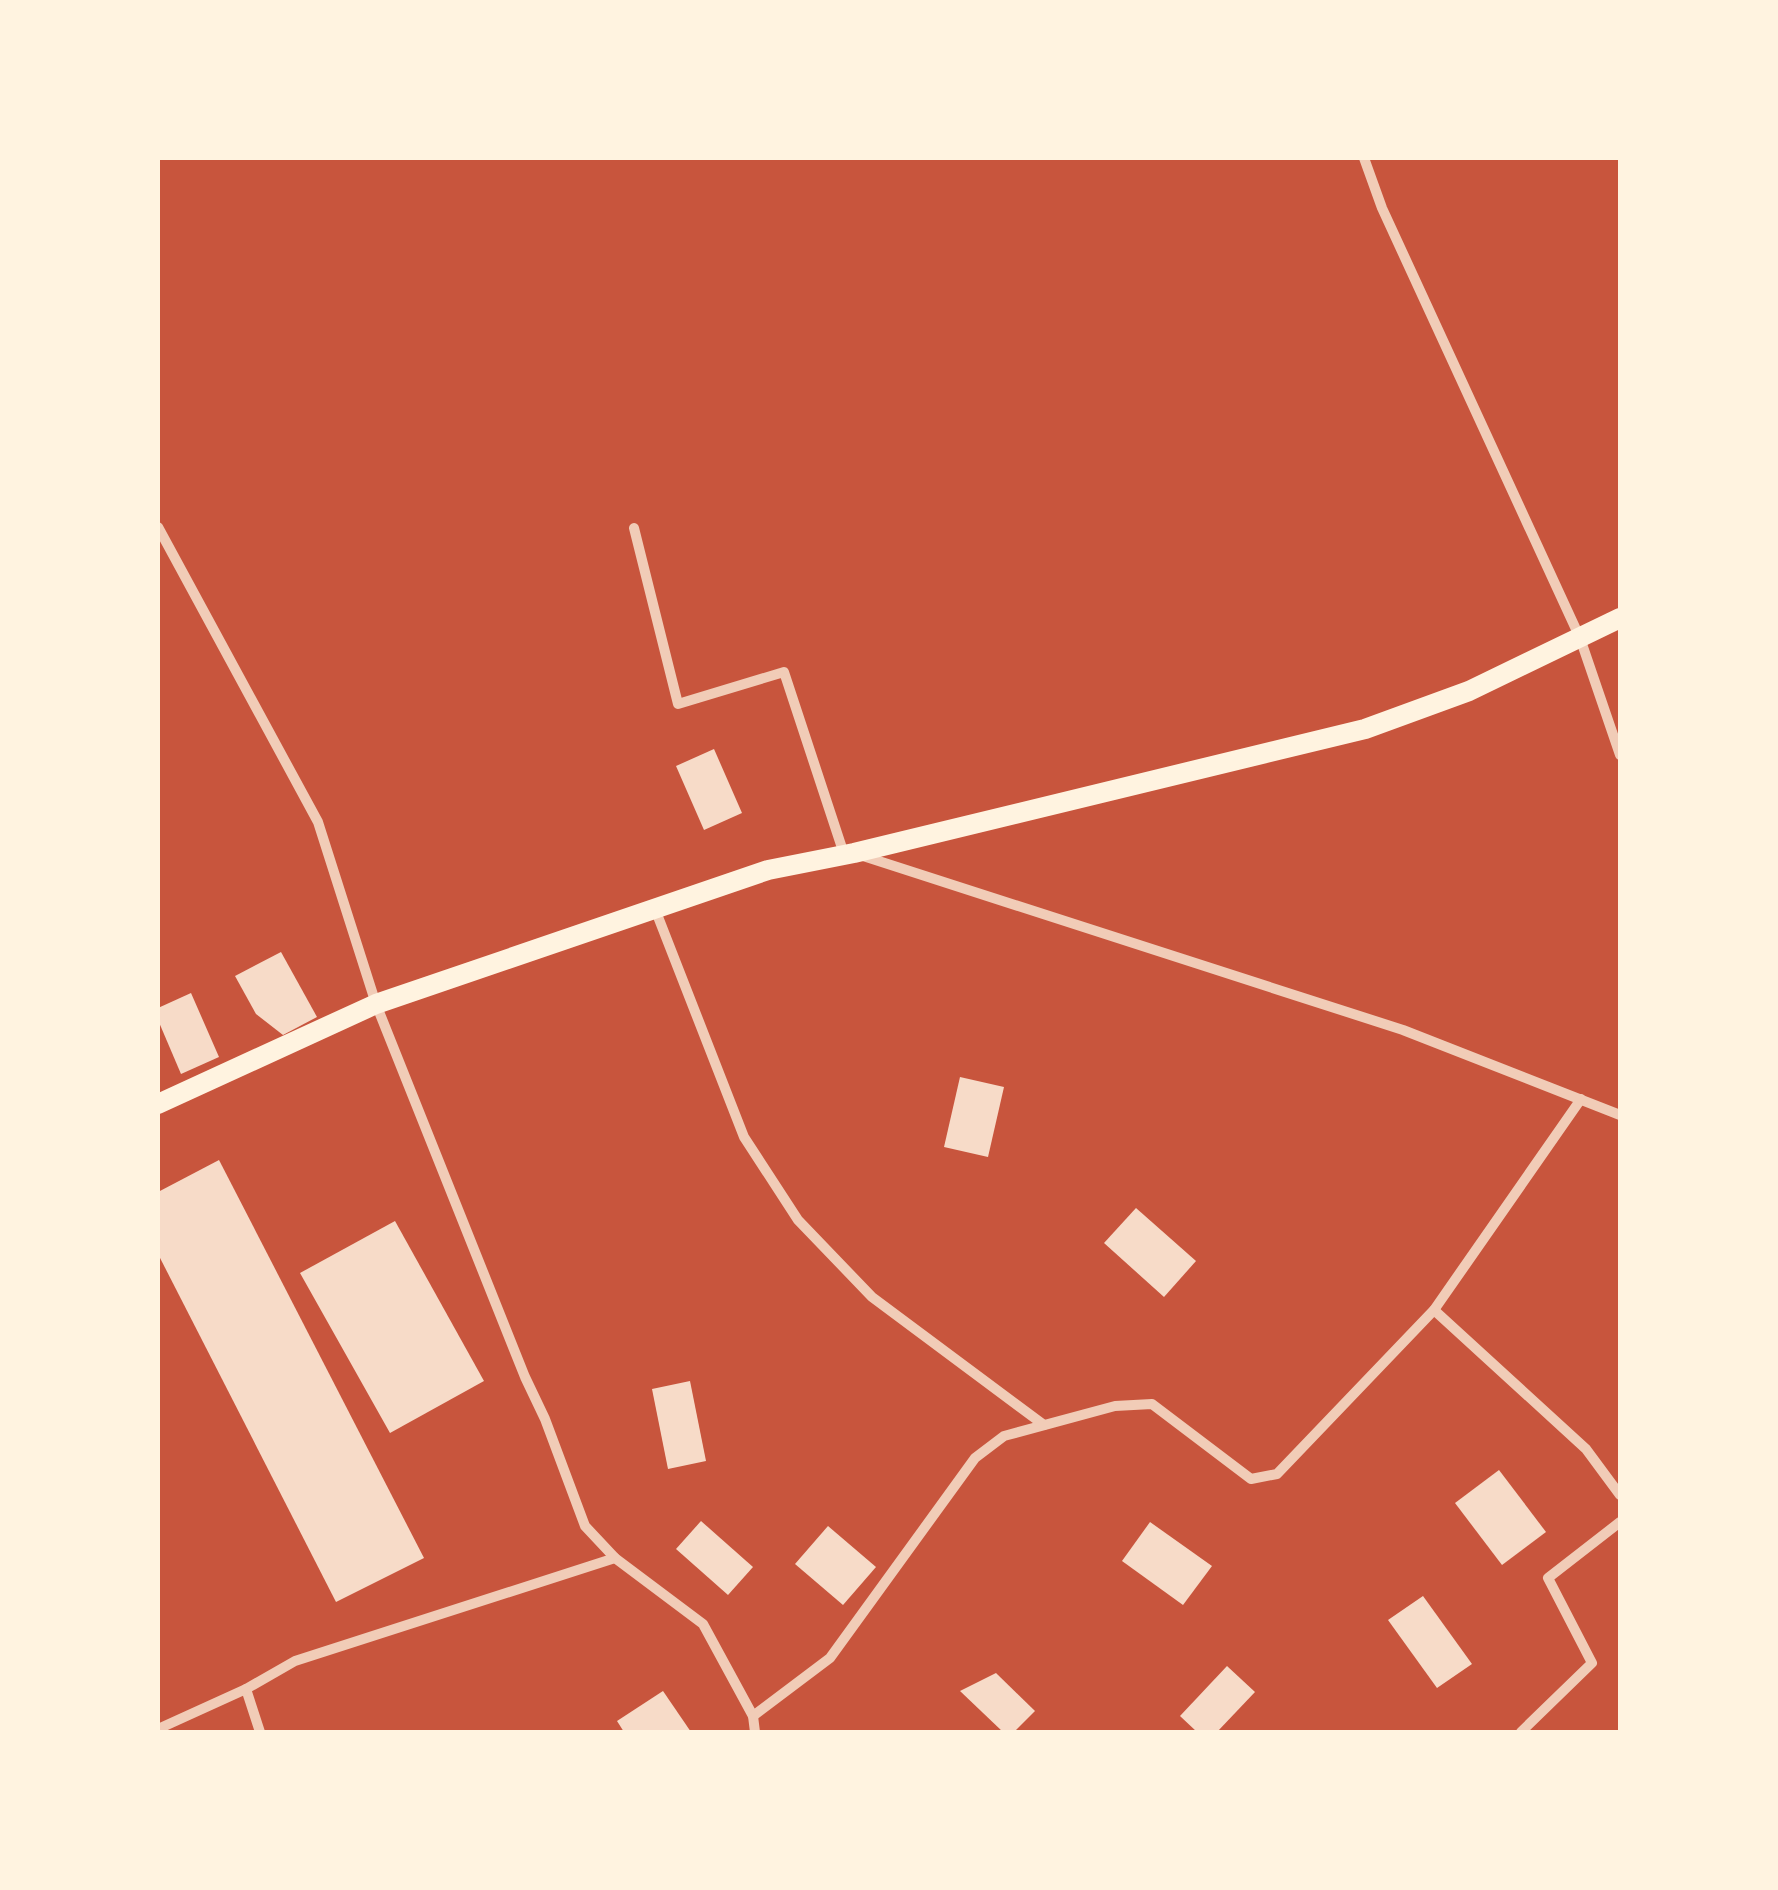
<svg xmlns="http://www.w3.org/2000/svg" width="1778" height="1890" viewBox="0 0 1778 1890" font-family="'Noto Sans',sans-serif">
<rect width="100%" height="100%" fill="#c8553d"/>
<g fill="#f7dbc8">
<polygon points="714,749 742,813 704,830 676,766"/>
<polygon points="281,952 317,1017 283,1035 256,1014 235,976"/>
<polygon points="191,993 219,1057 181,1074 158,1020 158,1008"/>
<polygon points="960,1077 1004,1087 988,1157 944,1147"/>
<polygon points="219,1160 424,1558 336,1602 158,1254 158,1192"/>
<polygon points="1136,1208 1196,1261 1164,1297 1104,1243"/>
<polygon points="395,1221 484,1381 390,1433 300,1273"/>
<polygon points="690,1381 706,1461 668,1469 652,1389"/>
<polygon points="1499,1470 1546,1532 1502,1565 1455,1503"/>
<polygon points="701,1521 753,1567 728,1595 676,1549"/>
<polygon points="1150,1522 1212,1566 1183,1605 1122,1561"/>
<polygon points="828,1526 876,1567 843,1605 795,1564"/>
<polygon points="1423,1596 1472,1664 1437,1688 1388,1620"/>
<polygon points="1227,1666 1255,1692 1217,1732 1197,1732 1180,1716"/>
<polygon points="996,1673 1035,1711 1014,1732 1003,1732 960,1691"/>
<polygon points="663,1691 691,1732 624,1732 617,1721"/>
</g>
<g fill="none" stroke-linecap="round" stroke-linejoin="round">
<g stroke="#f1ccb7" stroke-width="10">
<polyline points="1364,158 1382,208 1580,638 1620,755"/>
<polyline points="158,527 318,822 376,1004 525,1377 545,1419 585,1526 615,1558 703,1624 753,1716 755,1732"/>
<polyline points="634,528 678,704 784,672 844,854"/>
<polyline points="860,855 1403,1030 1620,1115"/>
<polyline points="655,909 744,1137 798,1220 872,1297 1044,1425"/>
<polyline points="1434,1310 1586,1449 1620,1495"/>
<polyline points="246,1689 260,1732"/>
<polyline points="753,1716 830,1658 975,1458 1004,1436 1115,1406 1152,1404 1251,1479 1277,1474 1434,1310 1581,1099"/>
<polyline points="158,1729 246,1689 295,1661 615,1558"/>
<polyline points="1521,1732 1592,1663 1548,1578 1620,1522"/>
</g>
<polyline stroke="#fff3e0" stroke-width="20" points="158,1104 376,1004 768,870 854,853 1365,729 1469,691 1620,618"/>
</g>
<rect width="1778" height="1890" fill="none" stroke="#fff3e0" stroke-width="320"/>
</svg>
